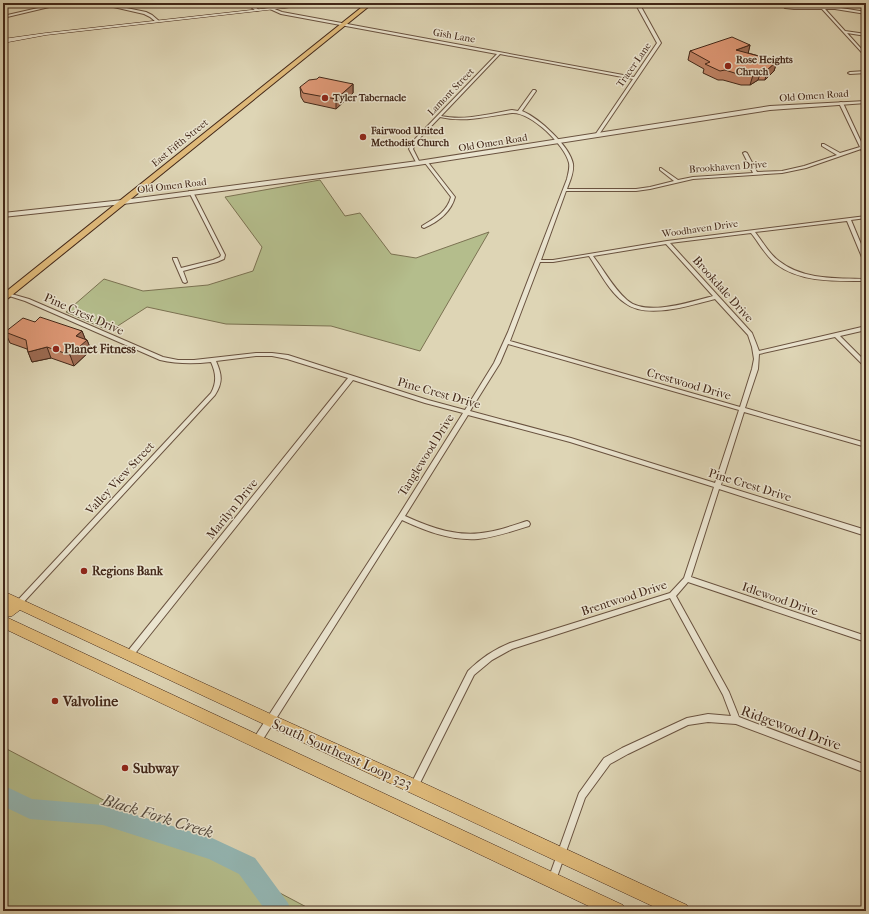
<svg xmlns="http://www.w3.org/2000/svg" width="869" height="914" viewBox="0 0 869 914" font-family="'IM FELL French Canon',serif">
<rect width="100%" height="100%" fill="#ded5b5"/>
<filter id="stains"><feTurbulence type="fractalNoise" baseFrequency=".005" numOctaves="4"/><feColorMatrix values="0 0 0 0 .2 0 0 0 0 .09 0 0 0 0 .02 0 0 0 .5 -.17"/></filter>
<radialGradient id="worn" r=".72"><stop offset=".6" stop-color="#630" stop-opacity="0"/><stop offset="1" stop-color="#630" stop-opacity=".3"/></radialGradient>
<g fill="#b4bd8c" stroke="#7b7252">
<polygon points="320,180 345,216 360,213 391,254 416,258 489,232 420,351 331,326 226,324 147,307 110,331 66,312 104,279 143,291 208,285 253,271 262,247 225,197"/>
<polygon points="3,747 314,911 3,911"/>
</g>
<g fill="none" stroke-linecap="round" stroke-linejoin="round">
<polygon fill="#94b7b4" fill-rule="evenodd" points="3,788 9,788 32,799 103,805 212,838 255,858 288,903 291,911 266,911 239,874 209,859 103,825 30,819 7,808 3,808"/>
<defs>
<g id="minor">
<polygon points="60,3 66,3 3,18 3,16"/>
<polygon points="96,3 102,3 146,12 152,15 159,21 156,22 150,17 144,14"/>
<path d="M 239,3 C 247,3 253,5 259,10 L 256,11 L 251,7 Z"/>
<path d="M 635,3 L 639,3 L 661,43 L 598,136 L 595,135 L 633,79 L 500,54 L 441,116 C 465,121 489,114 512,110 L 518,111 L 533,90 L 535,90 L 536,91 L 522,111 C 539,118 570,146 573,164 C 574,173 570,181 567,189 L 636,189 L 650,187 L 674,181 L 660,170 L 660,168 L 661,168 L 678,180 L 693,177 L 753,173 L 743,153 L 745,152 L 747,153 L 757,172 L 782,171 L 804,166 L 837,155 L 822,146 L 822,144 L 824,144 L 840,153 L 860,147 L 839,103 L 841,102 L 843,103 L 863,146 L 866,145 L 866,147 L 864,148 L 866,152 L 866,157 L 864,156 L 861,149 L 806,168 L 782,173 L 693,179 L 650,189 L 636,191 L 566,191 L 541,260 L 553,260 L 667,241 L 866,216 L 866,218 L 851,220 L 866,256 L 866,263 L 864,262 L 847,221 L 755,232 C 763,242 769,254 779,261 C 803,280 837,278 866,279 L 866,281 C 837,281 801,283 776,264 C 766,256 759,243 751,233 L 670,243 L 752,333 L 756,343 L 759,351 L 866,326 L 866,330 L 840,336 L 866,362 L 866,367 L 864,366 L 835,337 L 759,354 L 758,369 L 745,408 L 866,443 L 866,447 L 744,412 L 721,485 L 866,530 L 866,536 L 719,489 L 691,577 L 866,636 L 866,642 L 688,582 L 676,596 L 729,692 L 739,717 L 866,765 L 866,773 L 736,724 L 708,722 L 688,725 L 628,754 L 610,764 L 585,798 L 556,880 L 555,883 L 552,884 L 549,883 L 548,880 L 579,793 L 604,758 L 622,748 L 687,718 L 708,714 L 731,716 L 723,695 L 670,598 L 512,649 L 492,660 L 474,675 L 417,789 L 414,790 L 411,789 L 410,786 L 468,671 C 480,659 495,649 510,643 L 670,593 L 684,578 L 714,487 L 570,442 L 468,415 L 405,516 C 431,528 459,538 488,532 C 501,530 514,525 527,521 L 529,522 L 530,524 L 529,526 C 513,531 495,537 478,539 C 451,541 426,531 402,520 L 260,744 L 257,745 L 254,744 L 253,741 L 254,738 L 399,515 L 463,413 L 425,403 L 353,380 L 133,656 L 130,657 L 127,656 L 126,654 L 127,652 L 348,378 L 287,359 L 272,356 L 256,356 L 216,361 C 222,375 223,382 215,395 L 21,605 L 19,606 L 17,605 L 16,603 L 17,601 L 211,393 C 217,382 216,373 211,362 C 194,364 177,364 160,360 L 25,301 L 6,295 L 6,294 L 8,293 L 29,299 L 163,357 L 178,360 L 194,360 L 256,353 L 272,353 L 288,355 L 428,400 L 465,410 L 494,363 L 508,332 L 567,179 C 568,174 570,169 569,163 C 565,145 531,112 512,113 C 488,116 464,123 440,117 L 416,142 L 413,149 L 420,163 L 417,164 L 409,149 L 413,141 L 497,54 L 281,14 L 270,9 L 272,8 L 282,12 L 634,77 L 657,43 ZM 666,244 L 713,296 C 690,302 646,317 627,300 C 613,288 604,270 593,256 ZM 589,256 C 599,271 610,293 625,303 C 647,320 691,305 715,299 L 748,335 L 752,347 L 754,359 L 752,369 L 740,407 L 510,341 L 540,262 L 553,262 ZM 508,344 L 739,410 L 715,483 L 571,438 L 470,411 L 500,363 Z"/>
<polygon points="786,6 794,7 820,7 822,6 824,7 835,7 866,12 866,14 835,9 825,9 845,31 866,34 866,36 847,33 866,54 866,57 822,9 794,9 785,8 784,7"/>
<polygon points="866,71 866,73 850,74 848,73 850,72"/>
<path d="M 425,161 L 427,161 L 455,197 C 451,212 438,222 424,228 L 422,227 L 422,226 C 435,218 447,212 451,197 L 425,163 Z"/>
<polygon points="189,191 193,192 225,255 224,259 217,262 183,271 187,282 185,283 183,282 173,259 173,258 177,258 181,268 213,260 220,257 221,255 189,192"/>
</g>
<polygon id="tertiary" points="866,101 866,103 770,110 418,165 123,204 3,217 3,213 123,200 418,161 770,106"/>
<polygon id="secondary" points="314,3 329,3 46,35 3,43 3,39 46,33"/>
<polygon id="primary" points="367,3 373,3 6,300 3,301 3,294"/>
<polygon id="trunk" points="3,591 275,716 419,781 687,905 689,911 663,911 20,610 12,616 6,617 623,905 625,911 599,911 3,628 3,607 8,604 3,602"/>
</defs>
<use href="#minor" stroke="#69523f" stroke-width="2"/>
<use href="#tertiary" stroke="#69523f" stroke-width="2"/>
<use href="#secondary" stroke="#422718" stroke-width="1"/>
<use href="#primary" stroke="#422718" stroke-width="2"/>
<use href="#trunk" stroke="#422718" stroke-width="1"/>
<use href="#minor" fill="#eae4cf" fill-rule="evenodd"/>
<use href="#tertiary" fill="#eae4cf" fill-rule="evenodd"/>
<use href="#secondary" fill="#eae4cf" fill-rule="evenodd"/>
<use href="#primary" fill="#dfba7a" fill-rule="evenodd"/>
<use href="#trunk" fill="#dfba7a" fill-rule="evenodd"/>
</g>
<g fill="#c18466" stroke="#422718">
<polygon points="750,45 748,53 777,61 774,71 765,80 758,80 750,85 741,85 723,80 718,80 703,73 704,69 688,60 690,51"/>
<polygon points="353,84 353,93 336,109 304,102 301,97 300,87"/>
<polygon points="35,322 82,331 85,339 87,340 91,350 74,366 51,358 32,362 27,349 10,343 5,332"/>
</g>
<g fill="#9d6b53" stroke="#422718">
<polygon points="750,45 748,54 736,50"/>
<polygon points="777,61 774,71 765,80 767,70"/>
<polygon points="761,71 758,80 750,85 753,75"/>
<polygon points="353,84 353,93 336,109 336,99"/>
<polygon points="82,331 86,341 87,340 91,350 74,366 70,355 76,336"/>
<polygon points="47,347 51,358 32,362 28,352"/>
</g>
<g fill="#e09977" stroke="#422718">
<polygon points="732,37 750,45 736,50 777,61 767,70 761,71 753,75 744,76 725,70 720,71 705,64 710,62 690,51"/>
<polygon points="319,77 353,84 336,99 303,93 300,87 309,80 317,79"/>
<polygon points="40,317 82,331 76,336 87,340 70,355 47,347 28,352 26,340 5,332 23,318 35,322"/>
</g>
<g fill="#8f2418" stroke="#eae4cf" stroke-width="1.5">
<circle cx="728" cy="66" r="4"/>
<circle cx="325" cy="98" r="4"/>
<circle cx="363" cy="137" r="4"/>
<circle cx="56" cy="349" r="4"/>
<circle cx="84" cy="571" r="4"/>
<circle cx="55" cy="701" r="4"/>
<circle cx="125" cy="768" r="4"/>
</g>
<g text-anchor="middle" dominant-baseline="central" stroke-width="3" stroke-linejoin="round" paint-order="stroke">
<g font-size="10" fill="#422718" stroke="#eae4cf">
<text transform="translate(454 36) rotate(10)">Gish Lane</text>
<text transform="translate(634 65) rotate(-55)">Tracer Lane</text>
<text transform="translate(451 92) rotate(-46)">Lamont Street</text>
<text transform="translate(814 96) rotate(-4)">Old Omen Road</text>
<text transform="translate(180 143) rotate(-39)">East Fifth Street</text>
<text transform="translate(493 143) rotate(-9)">Old Omen Road</text>
<text transform="translate(728 167) rotate(-4)">Brookhaven Drive</text>
<text transform="translate(172 186) rotate(-7)">Old Omen Road</text>
<text transform="translate(700 229) rotate(-8)">Woodhaven Drive</text>
</g>
<g font-size="10" font-weight="bold" fill="#422718" stroke="#eae4cf" text-anchor="start">
<text x="736" y="60">Rose Heights<tspan x="736" dy="12">Chruch</tspan></text>
<text x="333" y="98">Tyler Tabernacle</text>
<text x="371" y="131">Fairwood United<tspan x="371" dy="12">Methodist Church</tspan></text>
</g>
<g font-size="12" fill="#422718" stroke="#eae4cf">
<text transform="translate(723 289) rotate(48)">Brookdale Drive</text>
<text transform="translate(84 314) rotate(24)">Pine Crest Drive</text>
<text transform="translate(689 384) rotate(16)">Crestwood Drive</text>
<text transform="translate(439 393) rotate(16)">Pine Crest Drive</text>
<text transform="translate(426 455) rotate(-58)">Tanglewood Drive</text>
<text transform="translate(120 478) rotate(-47)">Valley View Street</text>
<text transform="translate(750 485) rotate(17)">Pine Crest Drive</text>
<text transform="translate(232 509) rotate(-51)">Marilyn Drive</text>
<text transform="translate(624 598) rotate(-18)">Brentwood Drive</text>
<text transform="translate(780 599) rotate(19)">Idlewood Drive</text>
</g>
<g font-size="12" font-weight="bold" fill="#422718" stroke="#eae4cf" text-anchor="start">
<text x="64" y="349">Planet Fitness</text>
<text x="92" y="571">Regions Bank</text>
</g>
<g font-size="14" font-weight="bold" fill="#422718" stroke="#eae4cf" text-anchor="start">
<text x="63" y="701">Valvoline</text>
<text x="133" y="768">Subway</text>
</g>
<g font-size="14" fill="#422718" stroke="#eae4cf">
<text transform="translate(791 728) rotate(20)">Ridgewood Drive</text>
<text transform="translate(342 754) rotate(24)">South Southeast Loop 323</text>
</g>
<g font-size="16" font-style="italic" fill="#564b3f" stroke="#eae4cf">
<text transform="translate(158 816) rotate(17)">Black Fork Creek</text>
</g>
</g>
<rect width="869" height="914" fill="none" stroke="#ded5b5" stroke-width="16"/>
<rect x="4" y="4" width="861" height="906" fill="none" stroke="#422718" stroke-width="2"/>
<rect x="8" y="8" width="853" height="898" fill="none" stroke="#422718"/>
<rect width="100%" height="100%" filter="url(#stains)"/>
<rect width="100%" height="100%" fill="url(#worn)"/>
</svg>
